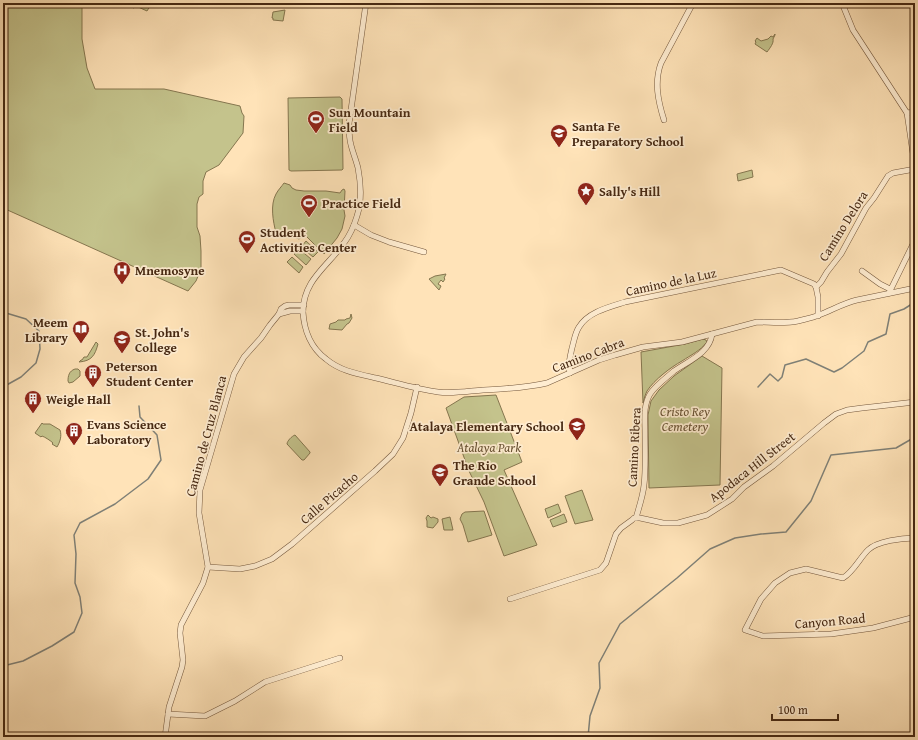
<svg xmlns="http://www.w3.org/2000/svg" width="918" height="740" viewBox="0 0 918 740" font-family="'Gentium Book Plus',serif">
<rect width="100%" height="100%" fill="#ffe3b8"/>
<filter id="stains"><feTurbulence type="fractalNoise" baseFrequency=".005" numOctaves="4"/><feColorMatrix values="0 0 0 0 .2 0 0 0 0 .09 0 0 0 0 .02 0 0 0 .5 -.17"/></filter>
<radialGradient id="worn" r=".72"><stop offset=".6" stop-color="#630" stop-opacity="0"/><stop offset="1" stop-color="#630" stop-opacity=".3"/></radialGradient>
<g fill="#c4c38c" stroke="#85764f">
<polygon points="3,3 82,3 82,39 87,68 95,89 164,89 240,106 242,113 244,116 243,133 219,165 206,172 203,181 203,194 199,197 197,204 197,227 200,236 201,251 201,269 196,281 188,291 3,208"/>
<polygon points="120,3 152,3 147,11 136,6 134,8"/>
<polygon points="285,10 283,21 273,20 273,18 272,18 273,12"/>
<path d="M 775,34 L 775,35 L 773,39 C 774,43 770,48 767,52 L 755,44 L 756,42 L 755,41 L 757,38 L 761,41 L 768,39 L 771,36 L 773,37 Z"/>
<polygon points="340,97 342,99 343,169 342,170 291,171 289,170 288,98"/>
<polygon points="752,170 753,177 738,181 737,174"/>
<path d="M 284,183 L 290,185 L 292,188 L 296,190 L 304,191 L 326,191 L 340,193 L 342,190 L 344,189 L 345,191 L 344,210 L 345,216 L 342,229 L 337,238 L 324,254 L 305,235 L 299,239 L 289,235 L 278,234 L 276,233 C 273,221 270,205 276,194 C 278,190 282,186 284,183 Z"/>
<polygon points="306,241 318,252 313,257 301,247"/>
<polygon points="299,249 311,259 306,265 294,254"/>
<polygon points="292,257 303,267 299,273 287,262"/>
<polygon points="446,274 444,278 445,279 443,282 441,280 438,284 441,286 439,290 429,279 435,276"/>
<polygon points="351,314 352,318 349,323 347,324 342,330 329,329 330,324 336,322 338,320 345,320 346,319 350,318"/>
<path d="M 703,339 L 706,340 L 707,342 C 700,351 691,355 682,361 C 671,367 654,380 647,391 C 645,395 644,399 643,403 L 641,352 L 685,344 Z"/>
<path d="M 96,342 L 98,344 C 95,355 92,361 79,362 L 81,360 L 82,360 L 84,357 L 87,357 Z"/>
<polygon points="702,356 722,368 720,485 649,488 648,415 651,401 659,390 674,376"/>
<path d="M 75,369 L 78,369 L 80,371 L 80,376 L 73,382 L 69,383 L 68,381 C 68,376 69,371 75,369 Z"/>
<polygon points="496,395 522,462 504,470 537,545 504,556 484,502 469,471 446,408 464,397"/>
<path d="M 42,423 L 43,424 L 50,424 L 60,430 C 62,436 60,442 57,447 L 52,444 L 53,443 C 51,441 45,437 42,436 L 41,437 L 35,433 Z"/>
<path d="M 295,435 L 310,452 L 310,453 L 304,460 L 302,460 L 287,444 C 287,441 292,436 295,435 Z"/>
<polygon points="582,490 593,520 575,524 565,496"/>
<polygon points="558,504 561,512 548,518 545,509"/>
<polygon points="484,511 492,535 468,542 463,525 460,519 462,514 465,512"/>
<polygon points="564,514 567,522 553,527 550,520"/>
<polygon points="428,515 431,518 433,517 438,519 438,522 433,528 427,527 427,521 426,518"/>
<polygon points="450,517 453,530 444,530 442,519"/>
</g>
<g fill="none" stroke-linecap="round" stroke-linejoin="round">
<g stroke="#7f8077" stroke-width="1.5">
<polyline points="3,311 6,313 26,319 39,331 40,349 36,363 21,377 3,387"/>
<polyline points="758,387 770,374 778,381 782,377 785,365 806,359 834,372 842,368 864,351 868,342 886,334 890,314 904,309 915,302"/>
<polyline points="3,666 23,661 52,646 74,632 82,613 80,597 75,583 76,554 74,535 80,523 115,504 148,479 161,460 157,435 140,417 139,406"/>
<polyline points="588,737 590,716 600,688 599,663 620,624 677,578 710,549 735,538 761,534 786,532 811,501 831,455 896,448 915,437"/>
</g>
<defs>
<g id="street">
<path d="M 366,3 L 349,124 C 349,131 349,138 351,145 C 353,153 356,160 358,168 C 361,184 362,201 357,216 C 354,226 350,235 344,243 C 328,266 303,280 303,312 C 304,330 311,348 326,359 C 340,371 358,374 376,378 C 397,383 417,389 438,392 C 453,394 469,391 483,390 C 504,389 526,388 547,383 L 599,360 L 615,355 L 643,347 L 682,342 L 757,322 C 771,322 784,324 798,321 C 805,319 812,318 819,315 C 832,310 844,303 857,300 L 915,288"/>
<polyline points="842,3 853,30 907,113 915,167"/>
<polyline points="907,113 915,112"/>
<path d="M 664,120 C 658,101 654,82 661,63 L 693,3"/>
<polyline points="354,225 371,235 389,242 424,252"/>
<polyline points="862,271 880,284 890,289"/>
<polyline points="889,293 915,240"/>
<polyline points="279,314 290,311 303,311"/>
<polyline points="818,316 818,297 816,287 821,282 827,272 841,254 866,208 874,198 888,176 893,173 915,169"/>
<path d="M 570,373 C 568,364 570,357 572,348 C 574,341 575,333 579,327 C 588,312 609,307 625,302 L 781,270 L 814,284 L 816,287"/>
<path d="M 636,518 C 639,507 643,496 644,485 C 646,468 645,451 645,433 C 645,420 643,406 650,394 C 655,386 667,377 674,371 C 688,361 710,353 712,334"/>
<path d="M 915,538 C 902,538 877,541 868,550 C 859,559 854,571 843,578 L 806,569 L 790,573 L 775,583 L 761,599 L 745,630 L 763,636 L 831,634 L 873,628 L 915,617"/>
<polyline points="208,567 240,569 255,566 272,559 292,544 375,471 393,454 403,438 411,413 417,387"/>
<polyline points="510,599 600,570 606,563 616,534 621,528 632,520 634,518 640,518 663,523 678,523 707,515 732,499 744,487 773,466 824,423 836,414 847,410 862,408 915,402"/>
<polyline points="168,714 205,716 235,701 265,682 340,658"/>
<polyline points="165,737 169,707 182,667 183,660 180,633 181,625 203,583 208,567 199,513 200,490 234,374 244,357 261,338 270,325 279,314 281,309 285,306 289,305 304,305"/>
</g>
</defs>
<use href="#street" stroke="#74573c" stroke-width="6"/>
<use href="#street" stroke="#ffedd1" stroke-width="5"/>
</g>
<defs>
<symbol id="stadium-pin" viewBox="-11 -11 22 30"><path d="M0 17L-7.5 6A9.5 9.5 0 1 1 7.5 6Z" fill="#8f2418" stroke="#ffedd1"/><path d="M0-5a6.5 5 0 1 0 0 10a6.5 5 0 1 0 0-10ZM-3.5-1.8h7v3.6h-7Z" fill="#fff"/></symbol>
<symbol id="school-pin" viewBox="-11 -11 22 30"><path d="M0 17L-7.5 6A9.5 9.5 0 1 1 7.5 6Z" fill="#8f2418" stroke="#ffedd1"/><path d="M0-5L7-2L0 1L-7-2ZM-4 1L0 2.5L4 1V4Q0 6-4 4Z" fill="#fff"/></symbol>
<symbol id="sight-pin" viewBox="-11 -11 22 30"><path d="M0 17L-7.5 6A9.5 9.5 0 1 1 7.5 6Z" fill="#8f2418" stroke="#ffedd1"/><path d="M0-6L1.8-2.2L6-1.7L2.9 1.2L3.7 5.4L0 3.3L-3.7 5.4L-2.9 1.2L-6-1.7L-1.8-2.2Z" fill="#fff"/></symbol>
<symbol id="hospital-pin" viewBox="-11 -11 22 30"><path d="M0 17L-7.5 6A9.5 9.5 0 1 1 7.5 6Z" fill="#8f2418" stroke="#ffedd1"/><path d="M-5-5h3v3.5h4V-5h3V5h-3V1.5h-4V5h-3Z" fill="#fff"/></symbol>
<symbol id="library-pin" viewBox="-11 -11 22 30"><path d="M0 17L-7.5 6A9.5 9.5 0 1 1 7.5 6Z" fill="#8f2418" stroke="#ffedd1"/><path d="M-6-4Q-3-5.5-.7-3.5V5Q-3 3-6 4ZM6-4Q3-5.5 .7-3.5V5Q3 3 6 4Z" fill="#fff"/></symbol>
<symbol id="university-pin" viewBox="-11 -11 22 30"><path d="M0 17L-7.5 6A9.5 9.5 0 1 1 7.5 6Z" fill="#8f2418" stroke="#ffedd1"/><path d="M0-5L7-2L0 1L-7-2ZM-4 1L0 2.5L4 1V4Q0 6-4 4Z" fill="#fff"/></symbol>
<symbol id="building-pin" viewBox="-11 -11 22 30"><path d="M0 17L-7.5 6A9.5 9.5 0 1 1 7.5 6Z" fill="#8f2418" stroke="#ffedd1"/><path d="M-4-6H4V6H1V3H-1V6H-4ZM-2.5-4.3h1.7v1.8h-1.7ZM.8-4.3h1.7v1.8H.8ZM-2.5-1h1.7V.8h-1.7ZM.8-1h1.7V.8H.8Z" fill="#fff"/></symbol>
</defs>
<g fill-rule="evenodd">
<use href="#stadium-pin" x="306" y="109" width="20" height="27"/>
<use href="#school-pin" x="549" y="123" width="20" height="27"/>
<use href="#sight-pin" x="576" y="181" width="20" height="27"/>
<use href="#stadium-pin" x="299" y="193" width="20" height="27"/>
<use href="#stadium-pin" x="237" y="229" width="20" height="27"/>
<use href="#hospital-pin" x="112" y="260" width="20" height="27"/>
<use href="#library-pin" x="71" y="319" width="20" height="27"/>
<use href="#university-pin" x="112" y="329" width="20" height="27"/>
<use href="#building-pin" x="83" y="363" width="20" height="27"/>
<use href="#building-pin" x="23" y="389" width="20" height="27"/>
<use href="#school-pin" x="567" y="416" width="20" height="27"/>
<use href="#building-pin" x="64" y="421" width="20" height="27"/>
<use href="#school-pin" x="430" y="462" width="20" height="27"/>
</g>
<g text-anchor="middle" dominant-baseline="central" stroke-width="3.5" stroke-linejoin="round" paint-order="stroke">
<g font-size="13" font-weight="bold" fill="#462812" stroke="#ffedd1" text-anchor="start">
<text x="329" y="112">Sun Mountain<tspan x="329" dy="15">Field</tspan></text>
<text x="572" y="126">Santa Fe<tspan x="572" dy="15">Preparatory School</tspan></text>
<text x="599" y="191">Sally's Hill</text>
<text x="322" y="203">Practice Field</text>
<text x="260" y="232">Student<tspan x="260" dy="15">Activities Center</tspan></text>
<text x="135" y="270">Mnemosyne</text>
<text x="68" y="322" text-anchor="end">Meem<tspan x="68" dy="15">Library</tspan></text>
<text x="135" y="332">St. John's<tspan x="135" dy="15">College</tspan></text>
<text x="106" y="366">Peterson<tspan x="106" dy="15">Student Center</tspan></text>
<text x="46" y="399">Weigle Hall</text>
<text x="87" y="424">Evans Science<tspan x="87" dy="15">Laboratory</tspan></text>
<text x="564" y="426" text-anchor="end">Atalaya Elementary School</text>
<text x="453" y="465">The Rio<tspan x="453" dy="15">Grande School</tspan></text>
</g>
<g font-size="13" fill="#462812" stroke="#ffedd1">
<text transform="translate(843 226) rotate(-58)">Camino Delora</text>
<text transform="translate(671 282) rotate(-12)">Camino de la Luz</text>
<text transform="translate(588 355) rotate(-21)">Camino Cabra</text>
<text transform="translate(206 436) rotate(-75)">Camino de Cruz Blanca</text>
<text transform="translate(634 447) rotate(-87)">Camino Ribera</text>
<text transform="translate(752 467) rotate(-38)">Apodaca Hill Street</text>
<text transform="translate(329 498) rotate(-41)">Calle Picacho</text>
<text transform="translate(830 621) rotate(-5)">Canyon Road</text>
</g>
<g font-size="13" font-style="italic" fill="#664f30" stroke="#ffedd1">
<text x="685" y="411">Cristo Rey<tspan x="685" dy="15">Cemetery</tspan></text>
<text x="489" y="447">Atalaya Park</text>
</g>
</g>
<rect width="918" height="740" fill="none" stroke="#ffe3b8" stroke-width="16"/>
<rect x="4" y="4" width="910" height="732" fill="none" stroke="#462812" stroke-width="2"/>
<rect x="8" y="8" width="902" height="724" fill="none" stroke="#462812"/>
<path d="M772 714v6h66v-6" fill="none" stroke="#462812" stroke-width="2"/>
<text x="778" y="714" font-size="12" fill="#462812" stroke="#ffedd1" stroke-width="3" paint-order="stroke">100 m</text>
<rect width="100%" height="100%" filter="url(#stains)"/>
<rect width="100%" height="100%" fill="url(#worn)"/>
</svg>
